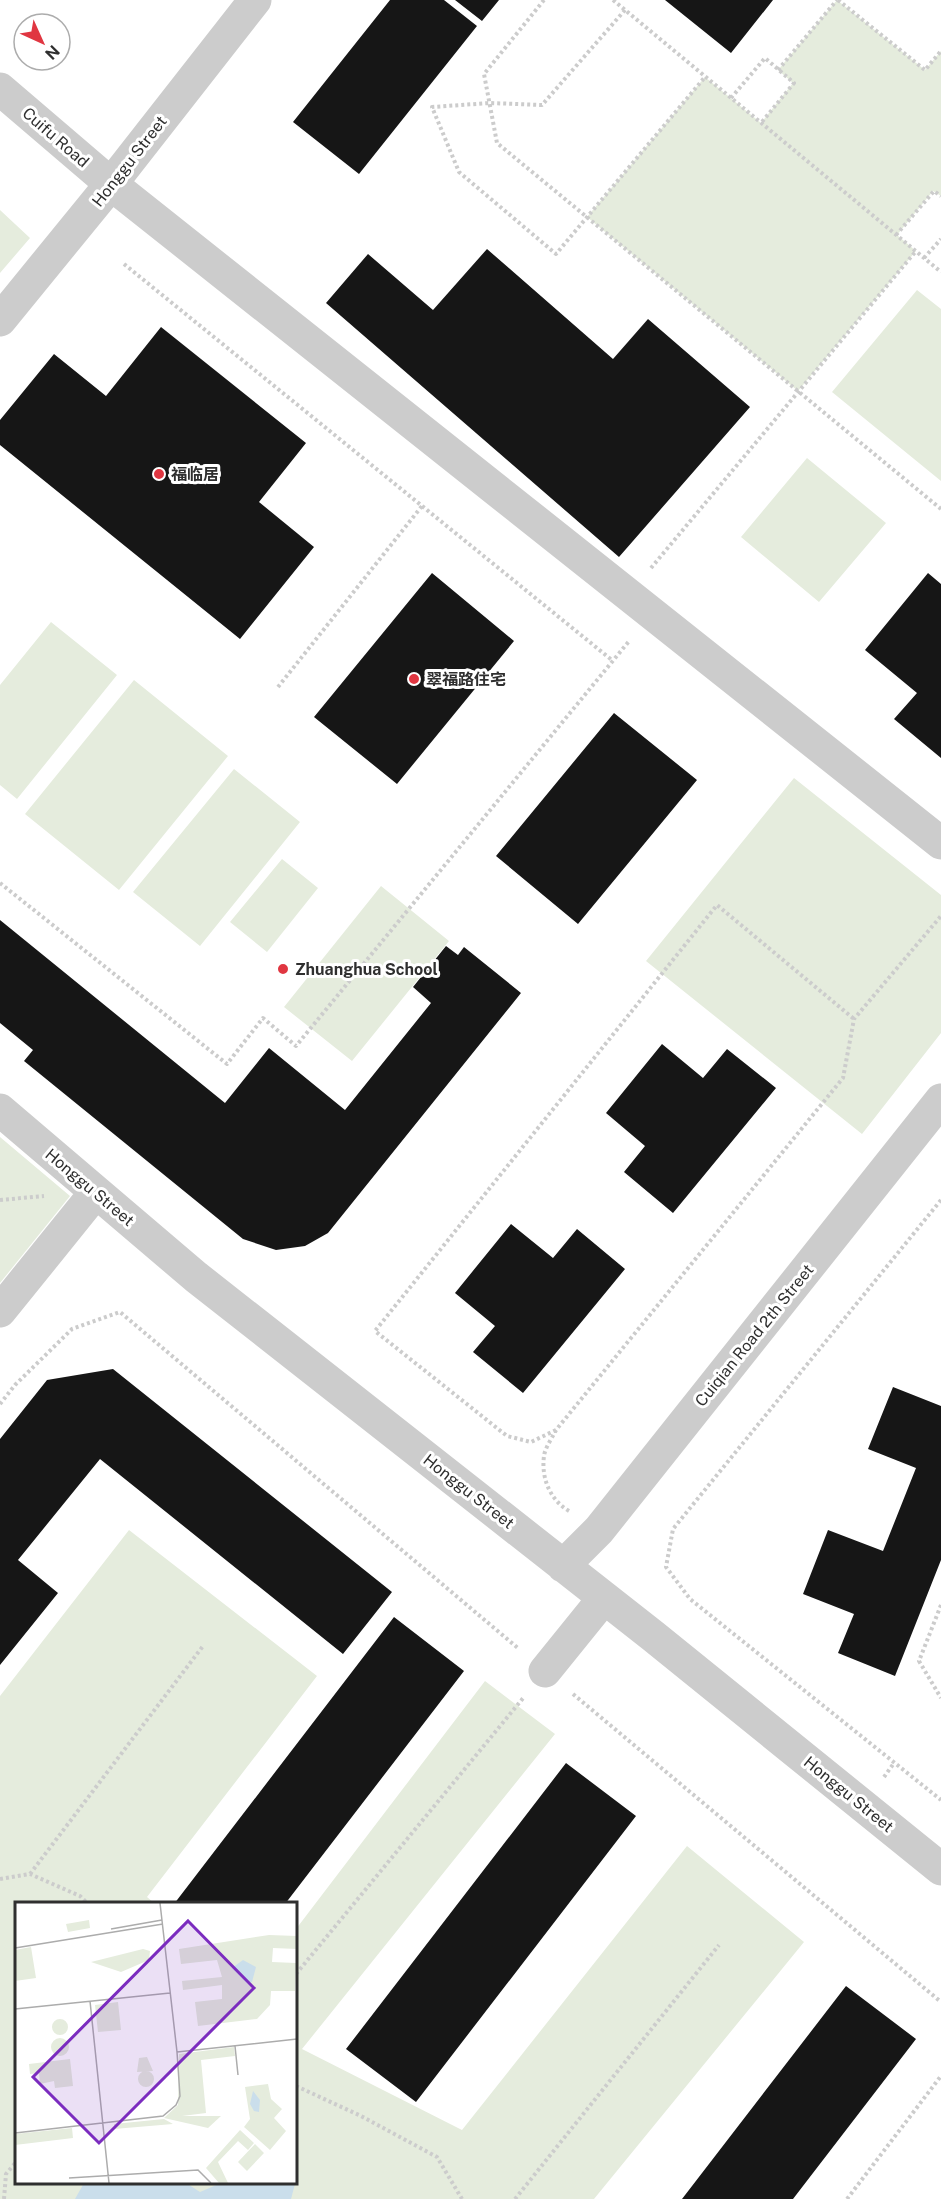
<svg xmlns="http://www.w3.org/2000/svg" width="941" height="2199" viewBox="0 0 941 2199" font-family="'Public Sans','Noto Sans SC',sans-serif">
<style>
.green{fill:#e5ecdd}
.water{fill:#cadeeb}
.building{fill:#161616}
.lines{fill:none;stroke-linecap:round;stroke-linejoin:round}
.path{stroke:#ccc;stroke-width:4;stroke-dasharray:3 3;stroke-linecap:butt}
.minor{stroke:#ccc;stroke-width:33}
.poi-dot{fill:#e03641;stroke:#fff;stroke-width:2}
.labels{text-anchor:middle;stroke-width:6;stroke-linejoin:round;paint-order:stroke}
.street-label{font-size:16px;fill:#2f2f2f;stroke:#fff}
.poi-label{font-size:16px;font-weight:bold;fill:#2f2f2f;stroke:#fff;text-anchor:start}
.inset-road{fill:none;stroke:#acacac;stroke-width:1.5}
.view{fill:#7b2cbf;fill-opacity:0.15;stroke:#7b2cbf;stroke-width:3}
.inset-edge{fill:none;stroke:#2f2f2f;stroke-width:3}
</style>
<rect width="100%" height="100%" fill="#fff"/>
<!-- green -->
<path class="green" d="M837,0L925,70L941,51V196L933,191L897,235L916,251L798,391L587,217L705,77L761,123L793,83L778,70Z
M0,210L30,238L0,273Z
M917,290L941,309V481L832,392Z
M807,458L886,523L819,602L741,537Z
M51,622L117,675L17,799L0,785V685Z
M134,680L228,756L119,890L25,814Z
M234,769L300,822L200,946L133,892Z
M794,778L941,895V1033L862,1134L646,961Z
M282,859L318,888L267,952L230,922Z
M381,886L449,941L352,1061L284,1007Z
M0,1137L70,1196L0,1283Z
M129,1530L317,1676L147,1897L154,1903L16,1904V2182H296V1929L485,1681L555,1734L302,2049L462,2130L687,1846L804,1942L594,2199H0V1696Z"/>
<!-- water -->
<path class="water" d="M291,2183L295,2184L291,2199H75L84,2183H186L200,2192L221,2183Z"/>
<!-- building -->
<path class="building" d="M390,0H444L477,26L359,174L293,122Z
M455,0H499L482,21Z
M665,0H773L731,53Z
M487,249L613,359L648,319L750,407L619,557L326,303L368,254L433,310Z
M161,327L306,443L259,502L314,547L240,639L0,445V420L54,354L106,396Z
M432,573L514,641L397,784L314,717Z
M928,573L941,584V758L894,719L917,693L865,650Z
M614,713L697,780L578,924L496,856Z
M0,920L225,1103L269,1048L345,1110L431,1003L413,987L446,946L458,955L464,947L521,993L328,1233L305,1246L276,1250L243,1239L24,1061L33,1050L0,1023Z
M662,1044L703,1078L727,1049L776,1088L673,1213L624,1172L645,1146L606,1113Z
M511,1224L553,1258L577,1229L625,1269L523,1393L473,1352L495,1326L455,1293Z
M113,1369L392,1592L343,1654L100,1459L18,1560L58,1593L0,1665V1439L47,1380Z
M893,1387L941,1406V1560L895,1676L838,1653L854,1614L803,1594L828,1530L883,1551L916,1468L868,1449Z
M394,1617L464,1671L285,1904H174Z
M566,1763L636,1816L416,2102L346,2049Z
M846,1986L916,2039L793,2199H682Z"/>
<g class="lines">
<!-- path -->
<path class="path" d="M544,0L484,74L497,143L941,509
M613,0L941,272
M838,0L925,70L941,51
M625,10L542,105L490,103L432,107L459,172L556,254L705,77
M778,70L837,0
M731,98L765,58L794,83L761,123
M896,235L934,191L941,196
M924,258L941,239
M124,264L613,661
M651,568L916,251
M278,687L422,506
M0,883L227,1064L263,1018L296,1046L630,640
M0,1200L44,1196
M941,1200L673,1529L666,1567L690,1599L941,1800
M0,1404L15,1385L72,1329L120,1312L519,1649
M556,1430L531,1442L507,1436L375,1331L717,905L854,1019
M569,1511C550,1500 541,1478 544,1456C545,1448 552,1438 556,1430L843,1078L854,1019L941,916
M941,1605L919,1661L941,1698
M573,1694L941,2002
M884,1777L894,1763
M30,1874L203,1646
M0,1879L30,1874L80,1896L88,1904
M296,1974L524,1697
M296,2086L361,2116L437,2157L462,2199
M4,2199L6,2174L16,2162
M515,2199L719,1945
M847,2199L941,2076"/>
<!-- minor -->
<path class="minor" d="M0,89L111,184L941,843
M0,320L111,184L255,0
M0,1110L196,1277L653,1636L941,1869
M0,1311L96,1192
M563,1566L599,1530L941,1100
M545,1671L604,1598"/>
</g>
<!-- markers -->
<g class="poi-dot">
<circle cx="159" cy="474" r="6"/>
<circle cx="414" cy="679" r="6"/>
<circle cx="283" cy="969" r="6"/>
</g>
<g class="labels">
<!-- street labels -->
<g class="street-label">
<text transform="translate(56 137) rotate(41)" y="6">Cuifu Road</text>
<text transform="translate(129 161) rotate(-52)" y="6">Honggu Street</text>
<text transform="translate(90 1187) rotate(40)" y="6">Honggu Street</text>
<text transform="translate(754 1335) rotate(-51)" y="6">Cuiqian Road 2th Street</text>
<text transform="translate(469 1491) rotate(38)" y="6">Honggu Street</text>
<text transform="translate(849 1794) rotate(39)" y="6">Honggu Street</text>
</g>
<!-- poi labels -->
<g class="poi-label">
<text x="171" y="480">福临居</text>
<text x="426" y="685">翠福路住宅</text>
<text x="295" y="975">Zhuanghua School</text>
</g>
</g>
<!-- overview -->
<g transform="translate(15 1902)">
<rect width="282" height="282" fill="#fff"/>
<path d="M74,18L75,26L53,30L51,22ZM254,33L282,34V47L258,46L257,60L281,61L280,89H256L255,103L242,117L183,124L180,100L207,97V83L168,88L167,79L207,75L202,58L166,62L164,47ZM16,45L21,76L0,79V48ZM128,47L135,49L134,58L106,70L76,60ZM103,100L106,128L83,130L80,103ZM37 125a8 8 0 1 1 16 0a8 8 0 1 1-16 0ZM36 145a9 9 0 1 1 18 0a9 9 0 1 1-18 0ZM219,145L220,154L186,158L191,211L167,214H206L193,226L149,216L163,203L164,152ZM132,155L138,169L122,170L124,156ZM55,157L58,184L40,186L39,179L25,182L24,171L15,172L14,162ZM123 177a8 8 0 1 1 16 0a8 8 0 1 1-16 0ZM253,182L256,197L267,207L259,216L271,229L255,248L229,225L235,217L230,185ZM149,217L158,222L99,227V222ZM57,226L58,236L0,243V232ZM225,228L239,241L233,248L223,239L203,260L213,281H204L191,266ZM240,242L249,251L232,269L223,260Z" fill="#e5ecdd"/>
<path d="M228,58L241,65L237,80L232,81L217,66ZM238,189L245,198L244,210L239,209L235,202Z" fill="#cadeeb"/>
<path class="inset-road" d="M96,27L147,18M0,46L148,22M75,99L94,281M0,107L155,91M220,144L223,173M162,150L282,137M0,231L148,214L161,203L165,194L162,150L145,1M54,276L183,268L196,281"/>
<path class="view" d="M173,19L239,86L84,241L18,175Z"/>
<rect width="282" height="282" class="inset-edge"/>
</g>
<!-- north arrow -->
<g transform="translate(42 42) rotate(135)"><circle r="28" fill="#ffffff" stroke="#acacac" stroke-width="1.5"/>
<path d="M0-4.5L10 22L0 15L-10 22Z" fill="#e03641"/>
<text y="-9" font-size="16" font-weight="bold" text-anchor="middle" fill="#2f2f2f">N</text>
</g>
</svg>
